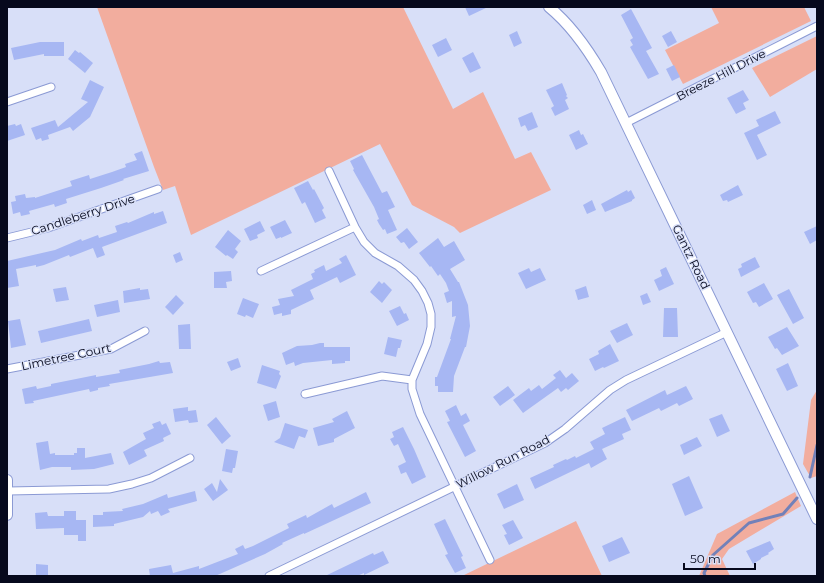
<svg xmlns="http://www.w3.org/2000/svg" width="824" height="583" viewBox="0 0 824 583" font-family="Montserrat,sans-serif">
<style>
.green{fill:#f2ad9e}
.lines{fill:none;stroke-linecap:round;stroke-linejoin:round}
.stream{stroke:#7281b9;stroke-width:3}
.building{fill:#a7b7f3}
.street-casing{stroke:#8b9ad4;stroke-width:9}
.secondary-casing{stroke:#8b9ad4;stroke-width:12}
.street{stroke:#fff;stroke-width:7}
.secondary{stroke:#fff;stroke-width:10}
.labels{text-anchor:middle;stroke-width:3;stroke-linejoin:round;paint-order:stroke}
.street-label{font-size:12px;fill:#06091d;stroke:#d8dff8}
</style>
<rect width="100%" height="100%" fill="#d8dff8"/>
<!-- green -->
<path class="green" d="M97,7H403L453,109L483,92L515,159L531,152L551,190L460,233L454,227L412,205L380,144L191,235L175,186L163,190L154,167Z
M711,7H804L811,21L683,84L665,50L719,23Z
M817,36V69L770,97L752,68Z
M817,390V476L811,478L803,464L811,400Z
M795,492L801,506L729,549L722,559L730,576H699L717,534Z
M576,521L602,576H462Z"/>
<g class="lines">
<!-- stream -->
<path class="stream" d="M810,477L817,445
M705,576L704,573L713,555L749,523L783,514L797,498"/>
</g>
<!-- building -->
<path class="building" d="M465,7H488L469,16Z
M631,9L652,48L646,51L659,74L648,79L630,47L633,45L630,40L633,38L621,15Z
M517,31L522,43L514,47L509,35Z
M671,31L677,42L668,47L662,36Z
M446,38L452,50L438,57L432,45Z
M40,42H64V56H44V54L14,60L11,48Z
M75,50L79,53L80,52L93,63L85,73L68,59Z
M473,52L481,68L470,73L462,58Z
M674,65L680,77L672,81L666,69Z
M90,80L104,87L90,117L73,131L70,127L48,135L49,139L42,141L41,138L36,140L31,128L55,120L58,127L88,102L81,99Z
M562,83L567,95L566,96L568,98L565,100L569,109L555,116L551,108L554,106L546,90Z
M743,90L749,100L743,103L746,109L736,114L727,98Z
M775,111L781,123L757,135L767,155L757,160L744,133L759,126L756,120Z
M532,112L538,127L528,131L525,125L521,127L518,118Z
M15,124L16,126L21,124L25,135L7,141V126Z
M579,130L581,135L583,134L588,144L576,150L569,135Z
M142,151L149,171L123,179L124,180L101,188L66,199L67,203L55,207L54,204L29,211L30,214L21,216L20,212L13,214L11,202L16,201L15,196L25,194L26,198L35,197V198L72,186L70,181L89,175L90,179L112,172L126,167L125,164L137,160L134,154Z
M362,155L382,193L387,191L395,207L388,210L397,230L387,234L385,229L383,230L379,224L377,220L379,219L374,207L353,170L354,169L350,161Z
M308,181L313,190L314,189L324,208L322,210L326,218L315,223L305,202L302,204L294,188Z
M738,185L743,195L728,202L727,200L723,201L720,195Z
M627,190L628,192L631,190L635,198L632,200V201L605,212L601,204Z
M592,200L596,210L587,214L583,205Z
M163,211L167,223L102,247L105,255L97,258L93,248L70,257L69,255L44,265L36,267V265L16,269L19,286L7,288V261L55,250L81,239L82,241L98,235L99,238L117,232L115,226L127,222L128,223L154,212V214Z
M285,220L292,233L281,238V237L276,239L270,227Z
M260,221L265,231L257,235L258,238L250,241L244,229Z
M817,226V240L810,244L804,232Z
M407,228L418,242L409,249L404,242L401,243L396,237Z
M228,230L241,241L235,249L238,252L233,259L227,255L226,256L215,247Z
M438,238L444,247L454,241L465,260L450,269L458,282H459L468,305L470,326L466,347H465L454,376L453,392H438V386H435V377H437L451,339H450L456,316L452,317V301L447,303L444,293L449,291L446,283L440,274L438,276L431,266L430,267L419,253Z
M180,252L183,260L176,263L173,255Z
M346,255L356,275L340,283L337,277L310,290L314,299L291,310V314L282,316V313L274,315L272,307L280,305L278,299L294,296L291,290L313,279L311,274L315,272L314,270L324,265L326,271L342,263L339,259Z
M755,257L760,267L741,277L738,269L742,267L741,264Z
M666,267L674,284L659,291L654,280L662,276L660,270Z
M529,268L531,272L540,268L546,280L526,289L518,273Z
M231,271L232,281L226,282L227,288H214V272Z
M379,281L382,284L384,282L392,290L382,303L370,292Z
M764,283L773,299L759,307L756,302L753,303L747,292Z
M586,286L589,297L578,300L575,290Z
M66,287L69,300L56,302L53,289Z
M140,288V290L148,289L150,299L124,303L123,291Z
M789,289L804,318L793,324L777,295Z
M647,293L651,302L643,305L640,296Z
M176,295L184,303L173,315L165,307Z
M243,298L259,304L253,318L246,315L245,317L237,314Z
M118,300L120,312L97,317L94,305Z
M400,306L404,314L406,313L409,320L397,326L389,311Z
M664,308H677L678,337H663Z
M20,319L26,345L11,348L8,321Z
M89,319L92,331L41,343L38,331Z
M627,323L633,335L617,343L610,331Z
M190,324L191,349H179L178,325Z
M787,327L799,346L782,355L777,348L775,349L768,337Z
M388,337L402,340L400,348H398L396,357L384,354Z
M320,343H324V347H350V361H345V363L332,364V360L303,363L295,366L294,362L286,365L282,353L297,346L312,345Z
M610,344L619,361L604,368L603,367L595,371L589,359L599,354L598,351Z
M238,358L241,367L231,371L227,362Z
M159,361L160,363L170,362L173,373L109,384L110,386L98,388V390L90,392L89,389L33,401L34,403L25,404L22,389L36,386L37,389L51,386V384L96,375V377L120,373L119,370L149,364Z
M788,363L798,386L787,391L776,369Z
M262,365L280,371L279,374L281,376L276,389L257,383Z
M560,370L566,378L572,373L579,381L568,390L566,388L561,392L558,388L523,413L513,400L529,388L531,391L539,385L542,389L556,378L553,375Z
M508,386L515,395L500,406L493,397Z
M686,386L693,399L679,406L677,403L661,411L659,408L632,421L626,410L665,390L667,395Z
M276,401L280,417L268,421L263,405Z
M456,405L461,416L466,413L470,421L463,425L476,451L465,457L447,422L450,421L445,411Z
M188,407V411L196,410L198,422L189,423L188,420L175,422L173,409Z
M347,411L355,428L334,439V442L318,446L313,428L334,422L332,419Z
M722,414L730,431L717,437L709,419Z
M216,417L231,436L222,444L207,425Z
M625,417L631,430L622,434L624,439L602,449L607,459L591,468L589,463L535,489L530,478L554,467L553,465L566,459L567,460L575,456L576,458L594,449L590,442L605,434L602,428Z
M160,421L162,425L166,423L171,434L163,438L164,441L144,450L147,456L129,465L123,452L146,439L143,433L154,428L152,424Z
M285,423L308,430L305,438L299,436L294,449L274,442L280,438Z
M403,427L414,449L426,477L412,484L406,472L401,474L398,466L406,462L398,444L394,446L390,439L394,437L392,432Z
M697,437L702,446L684,455L680,445Z
M48,441L50,454L55,453V455H74V453H77V448H85V458L111,453L114,464L94,469L71,470V467H52L40,470L36,443Z
M226,449L238,451L235,468H233L232,473L222,471Z
M689,476L703,508L685,516L672,484Z
M220,479L228,490L213,501L204,489L212,483L217,492Z
M517,484L524,500L504,509L497,494Z
M195,491L197,501L168,509L170,512L161,516L158,511L151,514L150,511L143,517L114,524V526L93,527V515H103V512L123,511L122,509L143,504L167,494L168,498Z
M366,492L371,503L304,534V533L282,543L283,544L265,554L222,573L215,576H150L149,569L171,565L173,573L199,566V569L238,554L235,549L243,545L245,549L253,546L289,528L287,524L306,515L307,518L332,504L334,508Z
M64,511H76V520H86V541H78V535H64V528L36,529L35,513L47,512L48,516H64Z
M445,519L463,556L461,557L466,568L455,573L445,555L448,554L434,524Z
M513,520L523,538L509,545L504,535L507,534L502,525Z
M622,537L630,553L609,562L602,546Z
M770,541L774,549L768,553L769,554L761,558V559L753,564L746,551Z
M383,551L389,563L364,575V573L357,576H325L373,553L374,555Z
M36,564L48,565V576H36Z"/>
<g class="lines">
<defs>
<path id="street" d="M7,102L51,87
M626,123L817,26
M329,171L355,227L364,242L375,253L398,266L414,280L422,291L428,303L431,314V327L427,344L412,380V389L420,414L490,560
M7,238L48,228L158,189
M261,271L355,227
M7,369L111,349L145,331
M305,394L382,376L412,380
M8,491L109,489L132,484L151,478L190,458
M269,576L545,443L565,429L610,390L626,380L727,332"/>
<path id="secondary" d="M549,7C571,25 587,48 601,72L817,519
M7,480V515"/>
</defs>
<!-- street casing -->
<use href="#street" class="street-casing"/>
<!-- secondary casing -->
<use href="#secondary" class="secondary-casing"/>
<!-- street -->
<use href="#street" class="street"/>
<!-- secondary -->
<use href="#secondary" class="secondary"/>
</g>
<g class="labels">
<!-- street labels -->
<g class="street-label">
<text transform="translate(721 75) rotate(-27)" y="4">Breeze Hill Drive</text>
<text transform="translate(83 215) rotate(-18)" y="4">Candleberry Drive</text>
<text transform="translate(691 257) rotate(64)" y="4">Gantz Road</text>
<text transform="translate(66 357) rotate(-12)" y="4">Limetree Court</text>
<text transform="translate(503 462) rotate(-27)" y="4">Willow Run Road</text>
</g>
</g>
<!-- border -->
<rect width="824" height="583" fill="none" stroke="#06091d" stroke-width="16"/>
<!-- scale -->
<path d="M684 563v6h71v-6" fill="none" stroke="#06091d" stroke-width="2"/>
<text x="690" y="563" font-size="12" fill="#06091d" stroke="#d8dff8" stroke-width="3" paint-order="stroke">50 m</text>
</svg>
